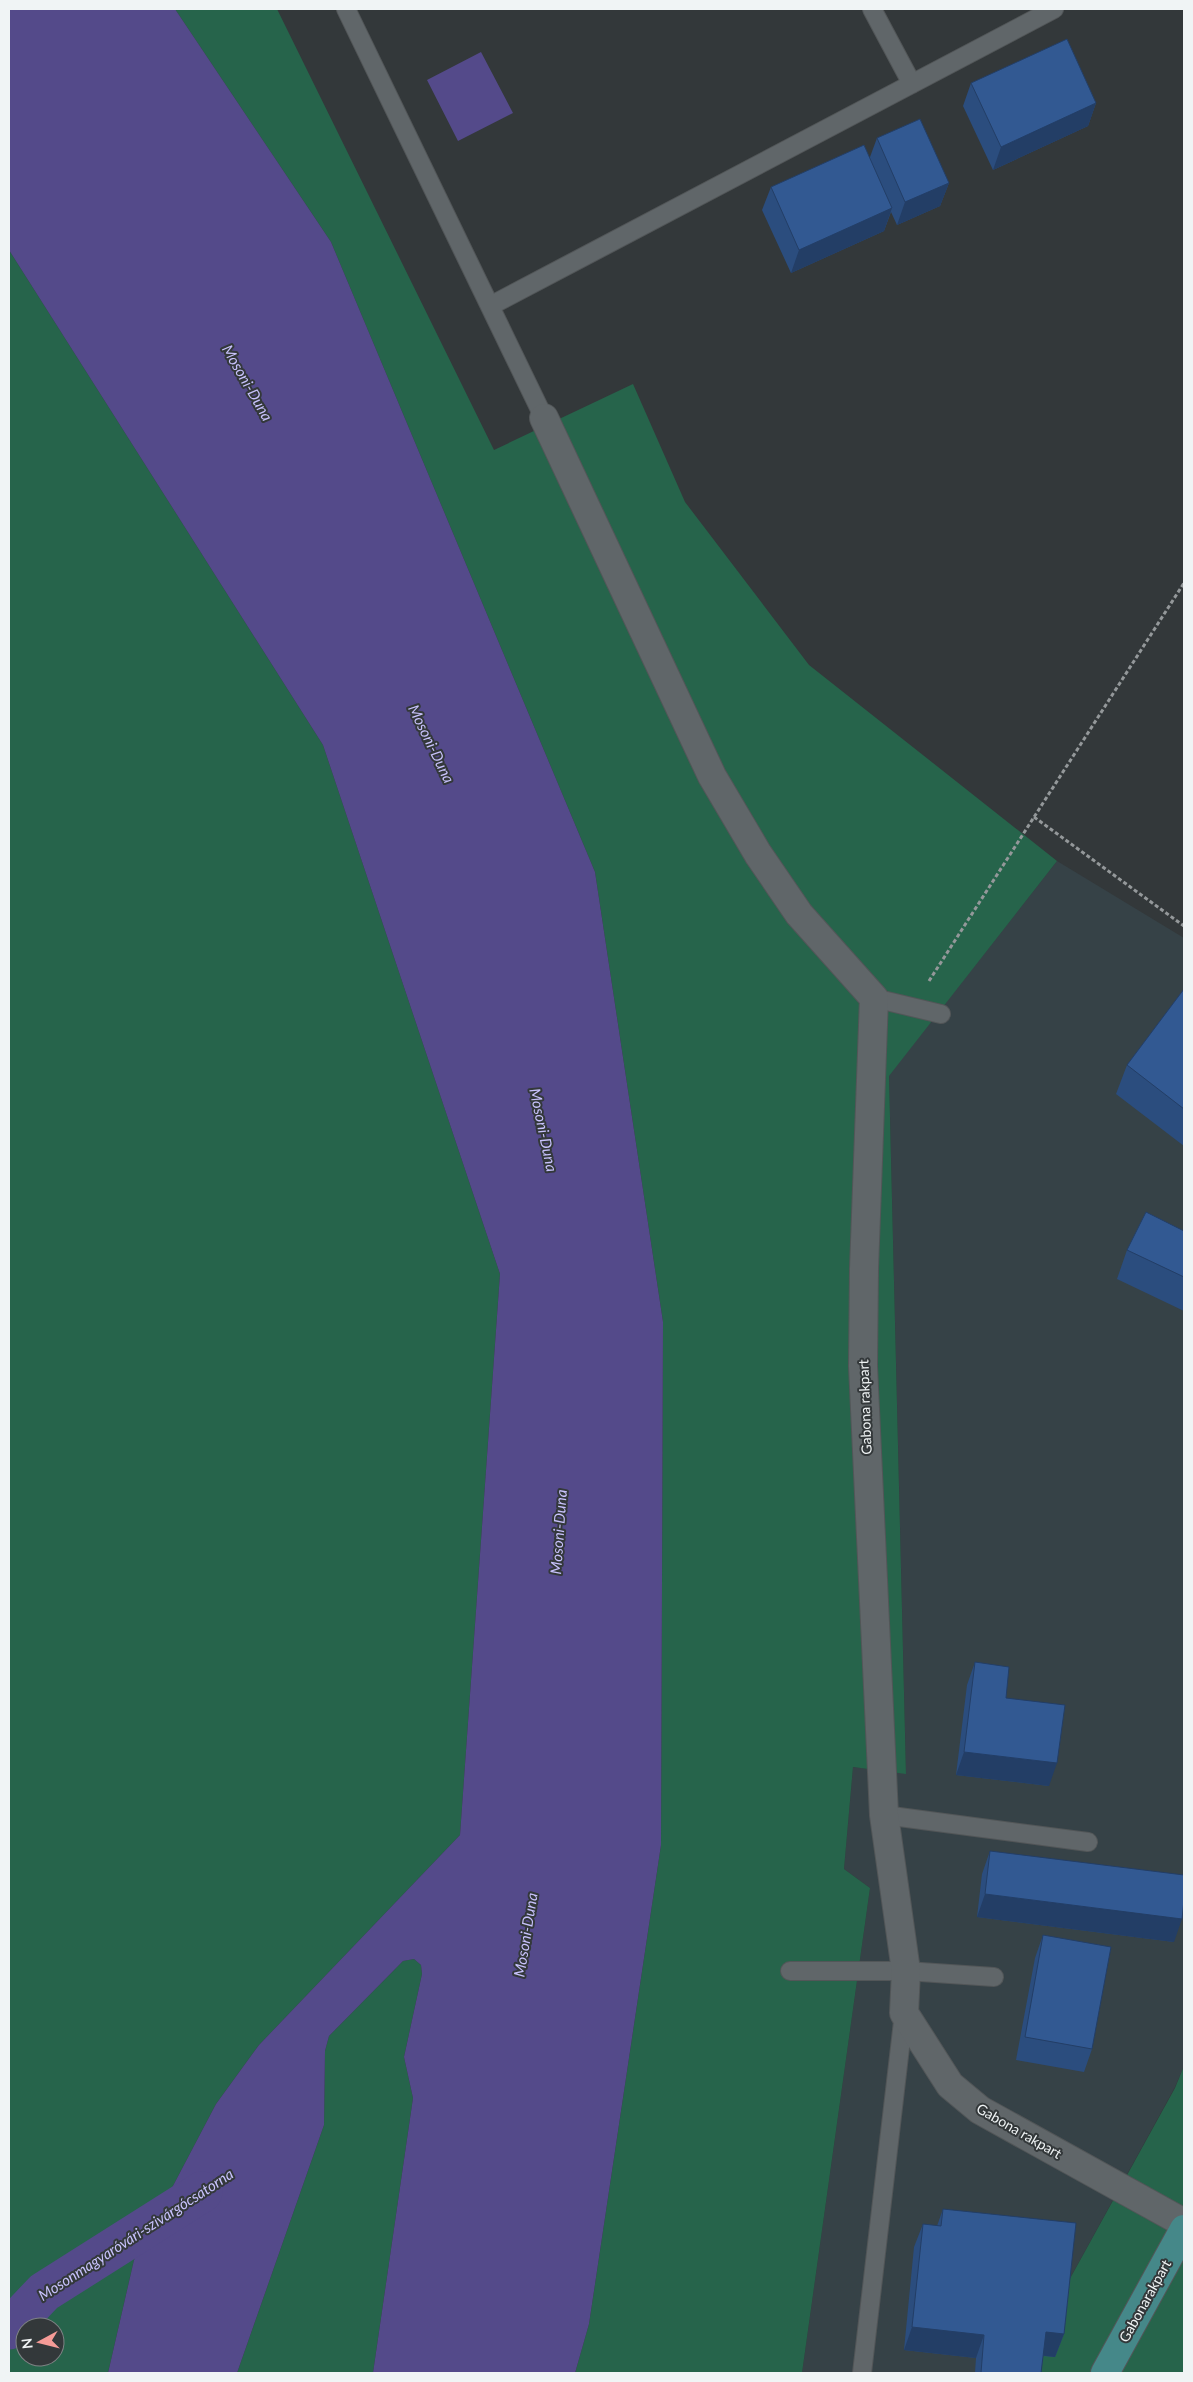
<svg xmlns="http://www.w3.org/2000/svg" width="1193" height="2382" viewBox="0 0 1193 2382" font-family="Lato,sans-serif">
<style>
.built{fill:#364247}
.green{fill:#26644b;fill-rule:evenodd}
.water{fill:#544a8a}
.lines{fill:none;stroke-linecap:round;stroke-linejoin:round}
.canal{stroke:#544a8a;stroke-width:41}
.lane-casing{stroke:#525658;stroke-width:20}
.street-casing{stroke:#525658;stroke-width:30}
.primary-casing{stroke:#525658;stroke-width:30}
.path{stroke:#94989a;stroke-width:3;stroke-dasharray:4 2.5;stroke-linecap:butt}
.lane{stroke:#606669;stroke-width:18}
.street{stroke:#606669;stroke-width:28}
.primary{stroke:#458889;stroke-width:28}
.wall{fill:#2b4d7e}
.shaded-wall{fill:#233e66}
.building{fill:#325992;stroke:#233e66}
.labels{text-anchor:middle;stroke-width:4;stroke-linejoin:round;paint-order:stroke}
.street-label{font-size:14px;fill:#f0f4f5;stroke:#33383a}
.water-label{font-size:15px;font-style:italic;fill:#c8c2fc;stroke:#33383a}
</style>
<rect width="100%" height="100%" fill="#33383a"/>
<!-- built -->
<path class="built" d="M1057,861L1184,938V2066L1175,2087L1018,2373H802L870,1888L844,1869L853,1767L906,1773L889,1075Z"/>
<!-- green -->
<path class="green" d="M175,9H277L494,450L633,384L685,502L809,665L1057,861L889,1076L906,1774L853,1767L844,1869L870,1888L802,2373H575L589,2324L661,1845L663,1322L595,872L331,242Z
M9,250L323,745L500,1274L460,1835L259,2045L216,2104L134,2260L108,2373H9ZM25,2327H55V2357H25Z
M414,1959L421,1965L422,1974L404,2057L413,2098L373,2373H237L324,2125L325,2051L329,2036L403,1961Z
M1184,2066V2373H1018L1175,2088Z"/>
<!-- water -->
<path class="water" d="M9,9H175L331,242L595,872L663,1322L661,1845L589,2324L575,2373H373L413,2098L404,2057L422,1974L421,1965L414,1959L403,1961L329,2036L325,2051L324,2125L237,2373H108L134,2260L216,2104L259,2045L460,1835L500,1274L323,745L9,250Z
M481,52L513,113L458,141L427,80Z"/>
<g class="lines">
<!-- canal -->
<path class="canal" d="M9,2329L44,2292L202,2192"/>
<defs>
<path id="lane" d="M346,9L544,418
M872,9L912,84
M490,306L1054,9
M874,998L941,1014
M884,1815L1088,1842
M790,1971H906L994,1977
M862,2373L904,2013"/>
<path id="street" d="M544,418L712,776L758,854L799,914L874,998L864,1269L863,1366L884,1815L906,1971L904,2013L950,2085L980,2110L1184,2223"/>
<path id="primary" d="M1105,2373L1184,2229"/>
</defs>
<!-- lane casing -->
<use href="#lane" class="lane-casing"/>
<!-- street casing -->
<use href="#street" class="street-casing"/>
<!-- primary casing -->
<use href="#primary" class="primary-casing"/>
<!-- path -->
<path class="path" d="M1034,817L1184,926
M929,981L1184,583"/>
<!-- lane -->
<use href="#lane" class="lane"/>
<!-- street -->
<use href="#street" class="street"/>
<!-- primary -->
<use href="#primary" class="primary"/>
</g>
<!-- wall -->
<path class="wall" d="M971,83L1096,103L1088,126L993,170L963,106Z
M877,138L949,183L940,206L897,225L891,212L884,231L791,273L762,210L771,187L870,157Z
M1184,989V1146L1116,1094L1127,1065Z
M1184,1231V1311L1117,1279L1127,1250Z
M975,1662L1006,1698L1049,1786L956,1775L967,1685Z
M990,1851L1174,1942L977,1917L982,1874Z
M1043,1935L1092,2049L1084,2072L1016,2060L1035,1958Z
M943,2209L1064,2334L1055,2357L1043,2356L1041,2373H975L976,2358L904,2350L914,2247L923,2224L937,2226Z"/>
<!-- shaded-wall -->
<path class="shaded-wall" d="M1096,103L1088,126L993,170L1001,147Z
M949,183L940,206L897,225L905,202Z
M892,208L884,231L791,273L799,250Z
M964,1752L1057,1763L1049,1786L956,1775Z
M985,1894L1182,1919L1174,1942L977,1917Z
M912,2327L984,2335L976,2358L904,2350Z
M1046,2332L1064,2334L1055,2357L1037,2355Z"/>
<!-- building -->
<path class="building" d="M1067,39L1096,103L1001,147L971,83Z
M920,119L949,183L905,202L877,138Z
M864,145L892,208L799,250L771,187Z
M1184,989V1109L1127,1065Z
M1146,1212L1184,1231V1277L1127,1250Z
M975,1662L1009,1667L1006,1698L1065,1705L1057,1763L964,1752Z
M990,1851L1184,1875V1900L1182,1919L985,1894Z
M1043,1935L1111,1947L1092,2049L1025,2037Z
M943,2209L1076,2223L1064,2334L1046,2332L1041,2373H981L984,2335L912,2327L923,2224L941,2226Z"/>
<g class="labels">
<!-- street labels -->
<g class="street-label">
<text transform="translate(865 1407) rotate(-92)" y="5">Gabona rakpart</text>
<text transform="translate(1019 2131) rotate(30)" y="5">Gabona rakpart</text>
<text transform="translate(1145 2301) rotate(-61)" y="5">Gabonarakpart</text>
</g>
<!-- water labels -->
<g class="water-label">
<text transform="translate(247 383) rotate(60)" y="5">Mosoni-Duna</text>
<text transform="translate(431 744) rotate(64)" y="5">Mosoni-Duna</text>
<text transform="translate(543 1130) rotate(78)" y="5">Mosoni-Duna</text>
<text transform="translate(559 1532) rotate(-86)" y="5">Mosoni-Duna</text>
<text transform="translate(526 1935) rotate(-81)" y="5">Mosoni-Duna</text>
<text transform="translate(136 2235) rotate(-33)" y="5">Mosonmagyaróvári-szivárgócsatorna</text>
</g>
</g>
<!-- border -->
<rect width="1193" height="2382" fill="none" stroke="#f0f4f5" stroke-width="20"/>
<!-- north arrow -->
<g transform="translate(40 2342) rotate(263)"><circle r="24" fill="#33383a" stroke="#7f8385"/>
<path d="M0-4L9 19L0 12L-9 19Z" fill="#f59b97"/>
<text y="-8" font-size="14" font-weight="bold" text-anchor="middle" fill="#f0f4f5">N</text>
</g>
</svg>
